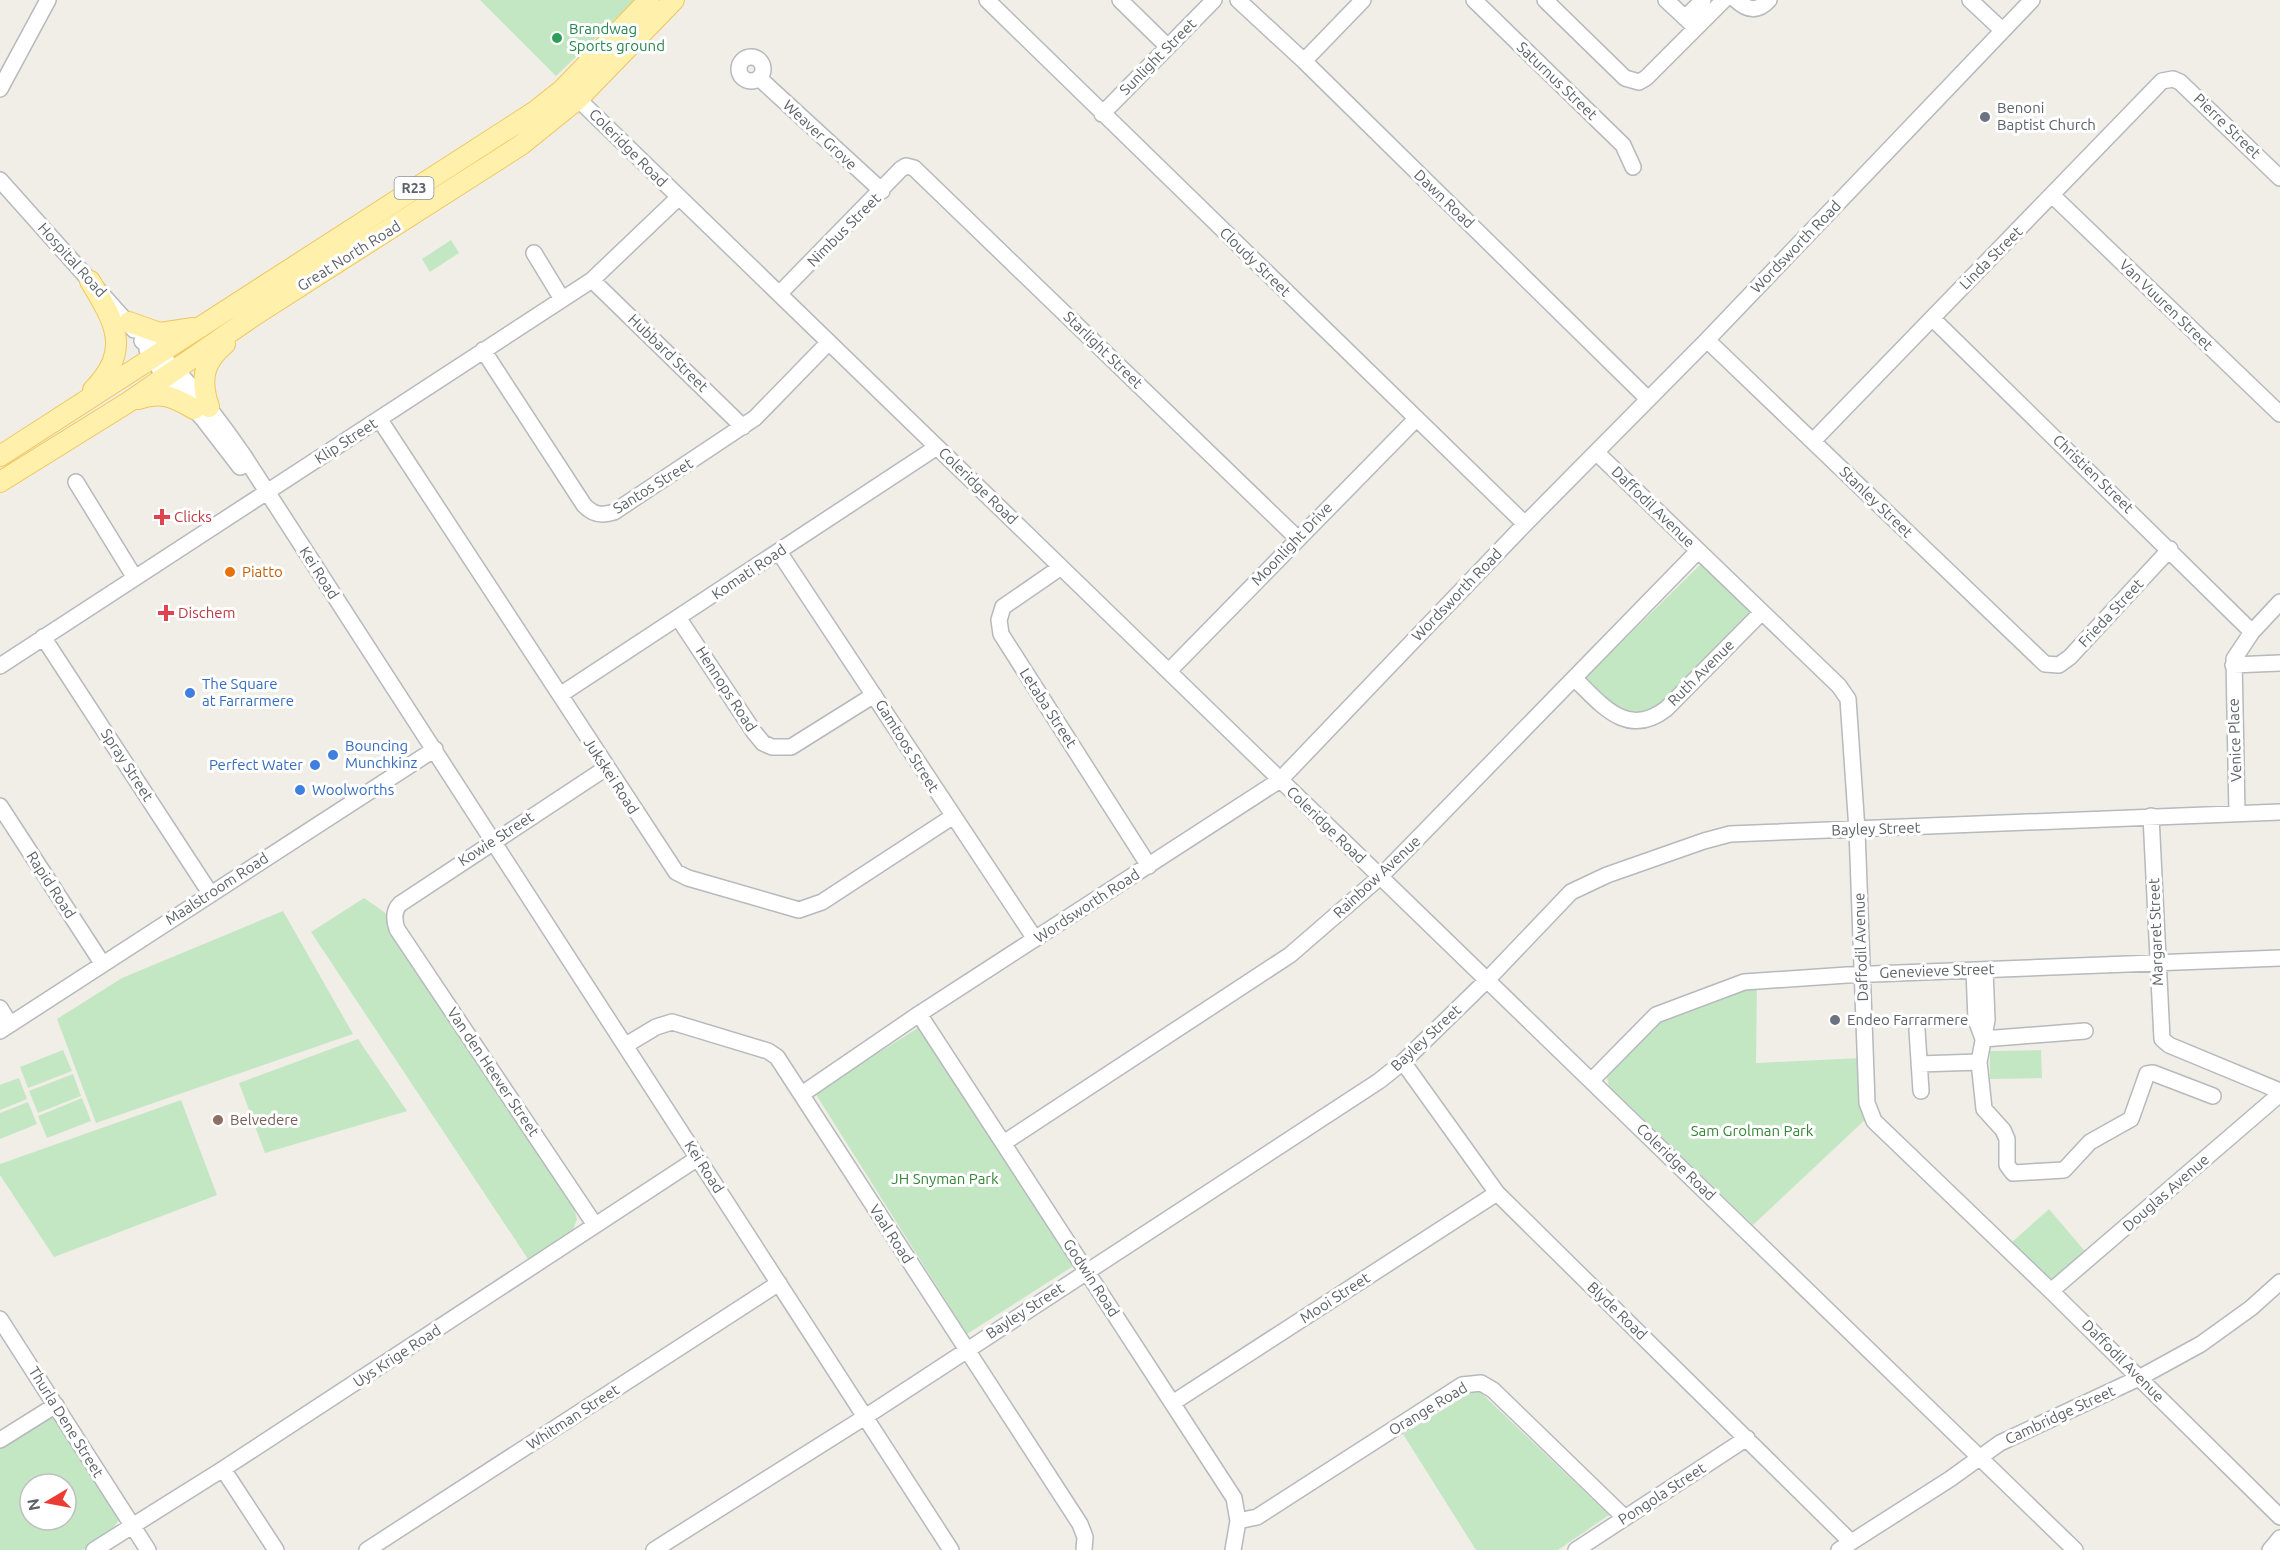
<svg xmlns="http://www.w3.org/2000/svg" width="2280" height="1550" viewBox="0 0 2280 1550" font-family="Ubuntu,sans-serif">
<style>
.green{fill:#c4e7c3;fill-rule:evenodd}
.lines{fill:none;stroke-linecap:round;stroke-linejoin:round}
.minor-casing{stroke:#b6b9bd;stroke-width:18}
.major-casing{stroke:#f2c55d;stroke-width:22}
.minor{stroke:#fff;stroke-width:15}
.major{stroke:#fff0ac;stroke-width:20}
.leisure-dot{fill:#2e9e5b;stroke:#fff;stroke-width:2}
.worship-dot{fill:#6b7280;stroke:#fff;stroke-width:2}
.health-dot{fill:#e0444e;stroke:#fff;stroke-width:2}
.food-dot{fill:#e8710a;stroke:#fff;stroke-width:2}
.shop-dot{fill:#3f7fe0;stroke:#fff;stroke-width:2}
.education-dot{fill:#8d6e63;stroke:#fff;stroke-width:2}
.labels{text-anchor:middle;stroke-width:6;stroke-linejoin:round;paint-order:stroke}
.shield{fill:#fff;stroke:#8e9195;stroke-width:1.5}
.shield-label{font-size:14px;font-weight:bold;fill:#5e6267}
.leisure-label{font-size:15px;fill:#27864d;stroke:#fff;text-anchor:start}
.street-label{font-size:15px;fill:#5e6267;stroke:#fff}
.worship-label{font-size:15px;fill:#5b616d;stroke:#fff;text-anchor:start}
.health-label{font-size:15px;fill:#be3a42;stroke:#fff;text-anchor:start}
.food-label{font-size:15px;fill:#c56008;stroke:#fff;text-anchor:start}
.shop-label{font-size:15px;fill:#366cbe;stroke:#fff;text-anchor:start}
.education-label{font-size:15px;fill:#785e54;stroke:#fff;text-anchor:start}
.park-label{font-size:15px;fill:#358637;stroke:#fff}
</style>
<rect width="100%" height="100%" fill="#f0eee6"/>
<!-- green -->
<path class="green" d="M480,0H635L556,76Z
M451,240L459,253L430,272L422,259Z
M1702,563L1757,613L1666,706L1639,716L1606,701L1583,680Z
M364,898L387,914L573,1205L577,1219L573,1230L528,1259L311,932Z
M283,911L353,1034L96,1123L57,1019L122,978Z
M1757,985L1756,1063L1861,1058L1868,1117L1753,1225L1609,1086L1606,1074L1657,1022Z
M924,1024L1075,1265L967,1334L815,1093Z
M358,1039L407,1111L265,1153L239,1083Z
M63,1050L72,1071L28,1088L20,1067Z
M2041,1050L2042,1078L1990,1079V1051Z
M73,1074L81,1096L38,1113L29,1091Z
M19,1078L27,1099L0,1110V1085Z
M82,1098L91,1121L47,1138L38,1116Z
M181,1100L217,1195L54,1257L0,1175V1164Z
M28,1102L37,1124L0,1139V1113Z
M2049,1209L2089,1256L2053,1280L2041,1276L2012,1242Z
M1477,1389L1609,1515L1558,1550H1476L1403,1434Z
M52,1414L117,1511L119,1520L110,1532L83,1550H0V1442ZM30,1484H66V1520H30Z"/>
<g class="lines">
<defs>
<path id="minor" d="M987,0L1525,524
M1120,0L1168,47
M1238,0L1304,61L1648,399
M1474,0L1623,145L1633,167
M1545,0L1625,78L1639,82L1646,78L1724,0
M1666,0L1695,27
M1736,0C1748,11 1758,12 1769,0
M1970,0L2002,30
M1685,18L1703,0
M739 69a12 12 0 1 1 24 0a12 12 0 1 1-24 0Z
M1304,61L1363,0
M759,78L882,191
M0,89L48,0
M578,99L2075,1550
M1102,114L1214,0
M0,180L134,330
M2053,196L2280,414
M534,253L562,299
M592,280L743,427
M780,293L901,169L906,166L914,168L1297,538
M1932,318L2252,632
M1707,340L2045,664L2059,665L2070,657L2170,549
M142,341C181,368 217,417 244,456L951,1550
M147,350L164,376L203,419L240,467
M483,350L584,505C593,515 602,516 614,512L755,418L829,342
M380,420L676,872L688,878L799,910L822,902L952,817
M1813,441L2162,81L2173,79L2180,82L2280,178
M1597,453L1839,686L1848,699L1857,830L1867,1103L1874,1121L2051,1291L2280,1517
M76,482L135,578
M779,552L1035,939
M1061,567L1003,607L999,620L1001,634L1149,866
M679,619L754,732L763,743L772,747H791L874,695
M43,637L210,893
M2233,665L2280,663
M0,666L592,280L678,198
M1169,671L1416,419
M1575,679C1601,704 1627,739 1666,709L1762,612
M560,695L937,447
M0,806L102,963
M2237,814L2234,659L2252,632L2280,602
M2151,816L2162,1039L2169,1045L2280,1091
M1974,970L1976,1020L1983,1039
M1985,970L1987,1020L1979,1062L1984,1109L2003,1130L2007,1139V1165L2013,1173L2064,1170L2090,1142L2131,1119L2147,1074L2153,1073L2213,1096
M0,1008L10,1024
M919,1014L1234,1498L1238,1521L1233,1550
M1917,1030L1921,1091
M0,1031L435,749
M1983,1039L2085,1031
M626,1045L656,1027L672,1022L768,1051L777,1057L1080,1524L1085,1537L1084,1550
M1403,1062L1497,1193L1851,1542
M1919,1064L1979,1062
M1592,1080L1656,1015L1744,982L1847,975L2280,958
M802,1094L919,1014L1280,780L1525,524L1707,340L2032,0
M1005,1142L1290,955L1380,877L1698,551
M595,1225L397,929C394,920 393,911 400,904L606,768
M2051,1291L2280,1094
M0,1319L148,1550
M1174,1402L1497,1193
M0,1440L56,1405
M223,1469L276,1550
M1238,1521L1257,1517L1462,1385L1481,1383L1493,1390L1625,1518
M94,1550L223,1469L698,1158
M367,1550L779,1283
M654,1550L865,1417L1379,1081L1403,1062L1488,979L1571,892L1607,875L1704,841L1730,834L2280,812
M1576,1550L1747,1438
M1839,1550L1950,1479L2000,1443L2139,1378L2201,1344L2251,1308L2280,1282
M2270,1550L2280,1538"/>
<path id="major" d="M90,281C115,322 132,350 93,390
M129,322L160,333L193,328
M138,399C161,391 174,397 194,409
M209,407C200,380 203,362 225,344
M0,456L534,112L563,89L649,0
M0,482L127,403L255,315L521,145L578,99L674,0"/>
</defs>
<!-- minor casing -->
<use href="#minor" class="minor-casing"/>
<!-- major casing -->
<use href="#major" class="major-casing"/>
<!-- minor -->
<use href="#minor" class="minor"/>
<!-- major -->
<use href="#major" class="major"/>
</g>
<!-- markers -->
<circle class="leisure-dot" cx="557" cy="38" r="6"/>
<g class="worship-dot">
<circle cx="1985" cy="117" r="6"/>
<circle cx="1835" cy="1020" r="6"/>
</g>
<g class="health-dot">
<path d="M159 508h6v6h6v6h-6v6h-6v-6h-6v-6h6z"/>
<path d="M163 604h6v6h6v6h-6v6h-6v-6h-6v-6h6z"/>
</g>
<circle class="food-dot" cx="230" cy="572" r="6"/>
<g class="shop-dot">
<circle cx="190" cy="693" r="6"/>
<circle cx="333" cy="755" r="6"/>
<circle cx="315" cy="765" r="6"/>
<circle cx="300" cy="790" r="6"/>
</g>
<circle class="education-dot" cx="218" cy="1120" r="6"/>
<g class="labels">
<!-- shield labels -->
<rect class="shield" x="394.5" y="177" width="39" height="22" rx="4.5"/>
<g class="shield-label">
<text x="414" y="193">R23</text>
</g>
<!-- leisure labels -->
<g class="leisure-label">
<text x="569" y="34">Brandwag<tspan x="569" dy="17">Sports ground</tspan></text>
</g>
<!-- street labels -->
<g class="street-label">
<text transform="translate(1158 57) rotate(-45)" y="5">Sunlight Street</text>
<text transform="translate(1557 81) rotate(44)" y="5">Saturnus Street</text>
<text transform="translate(2227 126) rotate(44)" y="5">Pierre Street</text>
<text transform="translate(820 135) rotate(43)" y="5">Weaver Grove</text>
<text transform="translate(628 148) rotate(45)" y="5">Coleridge Road</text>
<text transform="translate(1444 199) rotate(44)" y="5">Dawn Road</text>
<text transform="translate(844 230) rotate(-45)" y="5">Nimbus Street</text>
<text transform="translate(1796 247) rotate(-46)" y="5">Wordsworth Road</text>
<text transform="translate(349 256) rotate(-32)" y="5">Great North Road</text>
<text transform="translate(1991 258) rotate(-45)" y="5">Linda Street</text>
<text transform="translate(72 260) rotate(48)" y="5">Hospital Road</text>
<text transform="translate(1255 262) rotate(44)" y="5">Cloudy Street</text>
<text transform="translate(2166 305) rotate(44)" y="5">Van Vuuren Street</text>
<text transform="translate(1103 350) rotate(44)" y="5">Starlight Street</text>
<text transform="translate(668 353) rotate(44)" y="5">Hubbard Street</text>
<text transform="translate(346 441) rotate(-33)" y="5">Klip Street</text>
<text transform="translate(2093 474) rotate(44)" y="5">Christien Street</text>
<text transform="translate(653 486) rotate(-32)" y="5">Santos Street</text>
<text transform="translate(978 486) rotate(44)" y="5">Coleridge Road</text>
<text transform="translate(1876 502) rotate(44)" y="5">Stanley Street</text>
<text transform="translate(1653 507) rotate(44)" y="5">Daffodil Avenue</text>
<text transform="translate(1292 544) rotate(-46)" y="5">Moonlight Drive</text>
<text transform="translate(749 572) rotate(-34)" y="5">Komati Road</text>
<text transform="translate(319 573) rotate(57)" y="5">Kei Road</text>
<text transform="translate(1457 595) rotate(-46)" y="5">Wordsworth Road</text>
<text transform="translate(2111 613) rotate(-47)" y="5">Frieda Street</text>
<text transform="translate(1701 673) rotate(-45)" y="5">Ruth Avenue</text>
<text transform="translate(726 689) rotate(57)" y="5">Hennops Road</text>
<text transform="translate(1048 708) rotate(57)" y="5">Letaba Street</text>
<text transform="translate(2235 740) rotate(-92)" y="5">Venice Place</text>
<text transform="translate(907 746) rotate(58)" y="5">Gamtoos Street</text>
<text transform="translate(127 765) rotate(57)" y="5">Spray Street</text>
<text transform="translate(611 776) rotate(57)" y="5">Jukskei Road</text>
<text transform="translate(1326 825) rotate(44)" y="5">Coleridge Road</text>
<text transform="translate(1876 829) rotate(-2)" y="5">Bayley Street</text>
<text transform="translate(496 839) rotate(-33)" y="5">Kowie Street</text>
<text transform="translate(1377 877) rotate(-43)" y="5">Rainbow Avenue</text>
<text transform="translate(51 885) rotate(57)" y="5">Rapid Road</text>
<text transform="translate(217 889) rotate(-33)" y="5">Maalstroom Road</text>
<text transform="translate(1087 906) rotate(-33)" y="5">Wordsworth Road</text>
<text transform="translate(2156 932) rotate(-92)" y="5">Margaret Street</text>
<text transform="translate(1861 947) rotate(-92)" y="5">Daffodil Avenue</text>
<text transform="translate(1937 971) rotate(-2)" y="5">Genevieve Street</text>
<text transform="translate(1426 1038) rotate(-43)" y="5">Bayley Street</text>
<text transform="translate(493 1072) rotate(56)" y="5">Van den Heever Street</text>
<text transform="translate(1676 1162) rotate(44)" y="5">Coleridge Road</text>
<text transform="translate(704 1167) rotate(57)" y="5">Kei Road</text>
<text transform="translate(2166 1193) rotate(-41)" y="5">Douglas Avenue</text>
<text transform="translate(891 1234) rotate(57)" y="5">Vaal Road</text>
<text transform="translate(1091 1278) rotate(57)" y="5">Godwin Road</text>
<text transform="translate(1335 1298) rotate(-33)" y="5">Mooi Street</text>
<text transform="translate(1025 1311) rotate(-33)" y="5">Bayley Street</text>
<text transform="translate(1617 1311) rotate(44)" y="5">Blyde Road</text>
<text transform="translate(397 1356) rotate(-33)" y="5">Uys Krige Road</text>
<text transform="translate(2123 1361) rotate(45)" y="5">Daffodil Avenue</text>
<text transform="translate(1428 1409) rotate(-31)" y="5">Orange Road</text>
<text transform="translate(2060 1415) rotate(-25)" y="5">Cambridge Street</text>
<text transform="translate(573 1417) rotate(-33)" y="5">Whitman Street</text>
<text transform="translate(66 1422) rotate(58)" y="5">Thurla Dene Street</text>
<text transform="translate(1662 1494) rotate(-33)" y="5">Pongola Street</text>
</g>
<!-- worship labels -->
<g class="worship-label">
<text x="1997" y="113">Benoni<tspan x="1997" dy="17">Baptist Church</tspan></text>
<text x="1847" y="1025">Endeo Farrarmere</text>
</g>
<!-- health labels -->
<g class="health-label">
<text x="174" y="522">Clicks</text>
<text x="178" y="618">Dischem</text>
</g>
<!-- food labels -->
<g class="food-label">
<text x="242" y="577">Piatto</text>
</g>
<!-- shop labels -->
<g class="shop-label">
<text x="202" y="689">The Square<tspan x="202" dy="17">at Farrarmere</tspan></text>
<text x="345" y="751">Bouncing<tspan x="345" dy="17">Munchkinz</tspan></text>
<text x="303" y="770" text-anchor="end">Perfect Water</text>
<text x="312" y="795">Woolworths</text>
</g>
<!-- education labels -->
<g class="education-label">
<text x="230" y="1125">Belvedere</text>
</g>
<!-- park labels -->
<g class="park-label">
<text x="1752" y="1136">Sam Grolman Park</text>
<text x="945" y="1184">JH Snyman Park</text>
</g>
</g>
<!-- north arrow -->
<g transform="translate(48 1502) rotate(260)"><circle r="28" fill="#ffffff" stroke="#bfc0c2" stroke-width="1.5"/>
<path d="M0-4.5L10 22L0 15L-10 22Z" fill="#ea3c32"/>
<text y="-9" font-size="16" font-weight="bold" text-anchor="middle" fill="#5e6267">N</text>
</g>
</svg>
